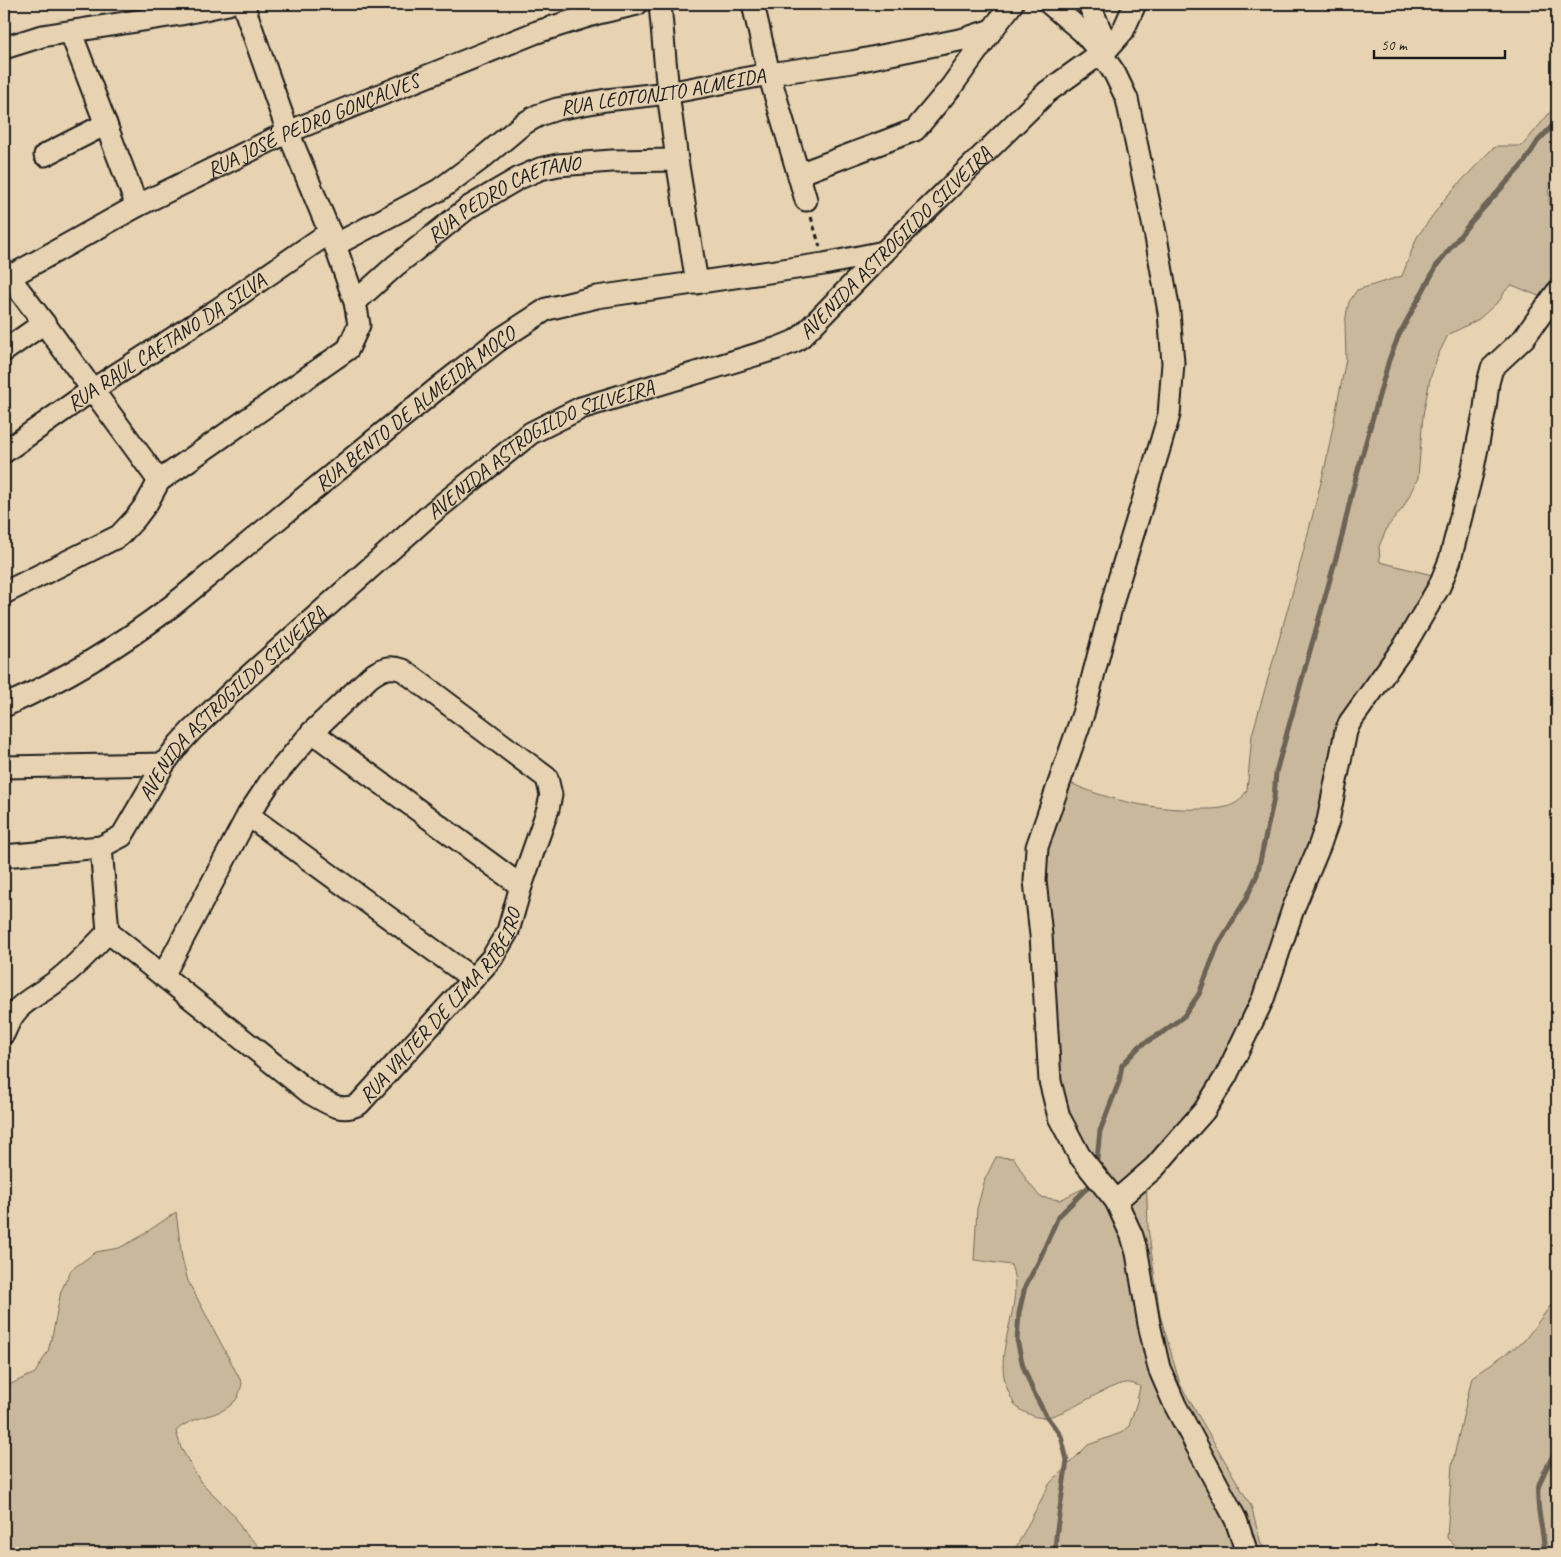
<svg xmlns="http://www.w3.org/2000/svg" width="1561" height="1557" viewBox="0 0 1561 1557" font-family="Caveat,sans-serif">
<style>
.green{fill:#cab89c;stroke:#736a5c}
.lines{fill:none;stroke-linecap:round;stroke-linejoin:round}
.stream{stroke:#6b6356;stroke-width:5}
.minor-casing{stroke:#1c1c1c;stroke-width:25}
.path{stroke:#1c1c1c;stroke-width:3;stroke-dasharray:5 4;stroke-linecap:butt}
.minor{stroke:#e7d3b1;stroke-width:21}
.labels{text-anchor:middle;stroke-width:4.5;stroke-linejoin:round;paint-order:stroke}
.street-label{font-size:21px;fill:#1c1c1c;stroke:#e7d3b1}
</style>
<rect width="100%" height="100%" fill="#e7d3b1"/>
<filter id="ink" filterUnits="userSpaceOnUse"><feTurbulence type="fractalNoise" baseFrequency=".02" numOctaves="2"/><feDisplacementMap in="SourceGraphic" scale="10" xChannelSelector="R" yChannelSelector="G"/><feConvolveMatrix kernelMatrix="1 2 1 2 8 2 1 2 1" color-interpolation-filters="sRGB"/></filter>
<g filter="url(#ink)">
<!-- green -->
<path class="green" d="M1557,104V170L1548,186L1550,210L1557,215V269L1541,297L1512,285L1505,291L1501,299L1479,319L1448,335L1438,355L1430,379L1423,415L1418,478L1403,508L1388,526L1379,546L1380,562L1452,580L1346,733L1257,1006L1197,1116L1146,1174L1148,1228L1160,1315L1180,1384L1251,1506L1261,1544L1264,1547L1256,1553H1013L1050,1483L1088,1445L1121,1433L1129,1426L1137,1402L1140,1386C1136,1385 1130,1382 1126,1383C1100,1386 1053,1428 1031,1415C1027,1413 1021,1411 1018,1408C1014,1405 1012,1399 1010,1395C988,1353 1027,1306 1011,1265L974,1260L977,1209L985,1179L996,1157L1014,1158L1026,1179L1040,1197L1060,1200L1098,1181L1064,1129L1038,877L1066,781C1108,801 1157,811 1204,809C1214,809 1224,809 1234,804C1240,801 1243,796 1247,790L1252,735L1297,576L1325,467L1346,359L1345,323L1347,311L1349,302L1357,290L1402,276L1417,237L1447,196L1492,149L1498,146H1522Z
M176,1212L182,1258L188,1281L242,1383C241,1388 239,1397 235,1401C221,1418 191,1415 176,1431L181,1448L200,1481L234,1515L243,1531L266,1553H4V1387L35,1373L48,1351L53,1332L61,1291L71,1270L96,1252L119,1248L138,1238Z
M1557,1297V1553H1458L1456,1547L1447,1538L1452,1465L1472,1377L1524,1341Z"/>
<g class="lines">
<!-- stream -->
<path class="stream" d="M1097,1158L1100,1131L1119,1082L1122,1065L1140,1046L1163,1032L1184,1016L1199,994L1218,945L1246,899L1257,875L1274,798L1276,772L1341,540L1353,488L1389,360L1399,335L1437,265L1470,223L1524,163L1538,141L1557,121
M1055,1553L1056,1536L1067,1460L1061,1436L1045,1414L1033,1391L1023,1366L1017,1340L1019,1313L1025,1287L1038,1263L1058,1217L1091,1184V1181
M1545,1553C1544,1533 1536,1509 1538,1490C1539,1480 1552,1458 1557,1447"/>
<defs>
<g id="minor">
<path d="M660,4L668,93L677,160L697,283"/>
<path d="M753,4L769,74L806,200"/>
<path d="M1050,4L1083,32L1101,53L1115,74L1127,99L1156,237L1169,312L1173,363L1169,415L1159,449L1116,589L1083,714L1037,847L1035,881L1041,935L1050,1081L1059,1117L1079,1155L1116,1201L1132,1236L1137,1253L1149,1324L1159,1368L1175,1405L1225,1499L1236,1520L1247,1553"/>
<path d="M1089,4L1108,48"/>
<path d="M71,33L137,206"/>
<path d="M4,48L42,36L181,14L228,4"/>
<path d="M45,155L106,124"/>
<path d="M799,174L915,130L951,87L992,30"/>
<path id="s1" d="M335,245L439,190L481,159L523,124L539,115L557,109L606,100L668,93L769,74L852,62L964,39L992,30L1012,4"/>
<path d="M4,270L44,323L159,481"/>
<path id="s2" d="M4,280L137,206L288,132L537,32L598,13L637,4"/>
<path id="s3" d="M355,302L395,266L469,207L519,178L540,169L558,165L612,161L677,160"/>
<path d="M4,351L44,323"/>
<path id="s4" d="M4,452L92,390L220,308L330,232"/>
<path d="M4,593L119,536L135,519L147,503L159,481L348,349L359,325L355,302L335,245L288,132L243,4"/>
<path id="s5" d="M4,706C64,680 121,645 173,605L438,388L499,340L547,309L597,297L824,264L884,252"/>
<path d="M312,732L521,886"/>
<path d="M4,767L164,764"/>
<path d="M248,815L473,979"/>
<path id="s6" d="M4,856L101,847L122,836L164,764L179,744L192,730L241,683L433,512L531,433L581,408L778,348L795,341L802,336L884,252L1047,92L1108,48L1123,31L1135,4"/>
<path id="s7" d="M108,932L310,1093C327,1102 340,1114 359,1104L492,958L508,931L521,886L548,809L551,795L547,778L403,670C389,665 381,669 370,677L312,732L270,782L248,815L163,976"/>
<path d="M4,1033C16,1002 30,1001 54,983C74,968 91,950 108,932L101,847"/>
<path d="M1116,1201L1155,1167L1173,1146L1204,1111L1226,1076L1263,999L1293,909L1319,847L1328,821L1346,731L1350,722L1405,645L1439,587L1450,560L1472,473L1485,408L1488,383L1492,368L1524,338L1557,292"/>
</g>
</defs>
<!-- minor casing -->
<use href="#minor" class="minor-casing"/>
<!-- path -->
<path class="path" d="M811,217L820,247"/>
<!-- minor -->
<use href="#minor" class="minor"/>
</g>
</g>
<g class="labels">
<!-- street labels -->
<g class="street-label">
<text dy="7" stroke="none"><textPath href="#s1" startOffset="369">RUA LEOTONITO ALMEIDA</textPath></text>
<text dy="7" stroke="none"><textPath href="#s2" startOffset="346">RUA JOSÉ PEDRO GONÇALVES</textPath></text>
<text dy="7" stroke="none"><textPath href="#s3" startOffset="184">RUA PEDRO CAETANO</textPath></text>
<text dy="7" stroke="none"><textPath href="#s6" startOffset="1120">AVENIDA ASTROGILDO SILVEIRA</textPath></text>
<text dy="7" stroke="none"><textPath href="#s4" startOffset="196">RUA RAUL CAETANO DA SILVA</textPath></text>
<text dy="7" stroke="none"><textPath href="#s5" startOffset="509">RUA BENTO DE ALMEIDA MOÇO</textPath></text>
<text dy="7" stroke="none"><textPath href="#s6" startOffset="700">AVENIDA ASTROGILDO SILVEIRA</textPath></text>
<text dy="7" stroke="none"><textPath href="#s6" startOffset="295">AVENIDA ASTROGILDO SILVEIRA</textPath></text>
<text dy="7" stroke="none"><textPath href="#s7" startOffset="440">RUA VALTER DE LIMA RIBEIRO</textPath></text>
</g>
</g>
<!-- margin -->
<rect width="1561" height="1557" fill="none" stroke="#e7d3b1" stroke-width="20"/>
<rect x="10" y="10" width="1541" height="1537" fill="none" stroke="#1c1c1c" stroke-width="2" filter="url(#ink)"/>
<!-- scale -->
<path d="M1374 50v8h131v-8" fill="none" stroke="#1c1c1c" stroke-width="2.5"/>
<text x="1381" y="50" font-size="15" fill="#1c1c1c" stroke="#e7d3b1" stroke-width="4" paint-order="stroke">50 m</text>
</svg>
